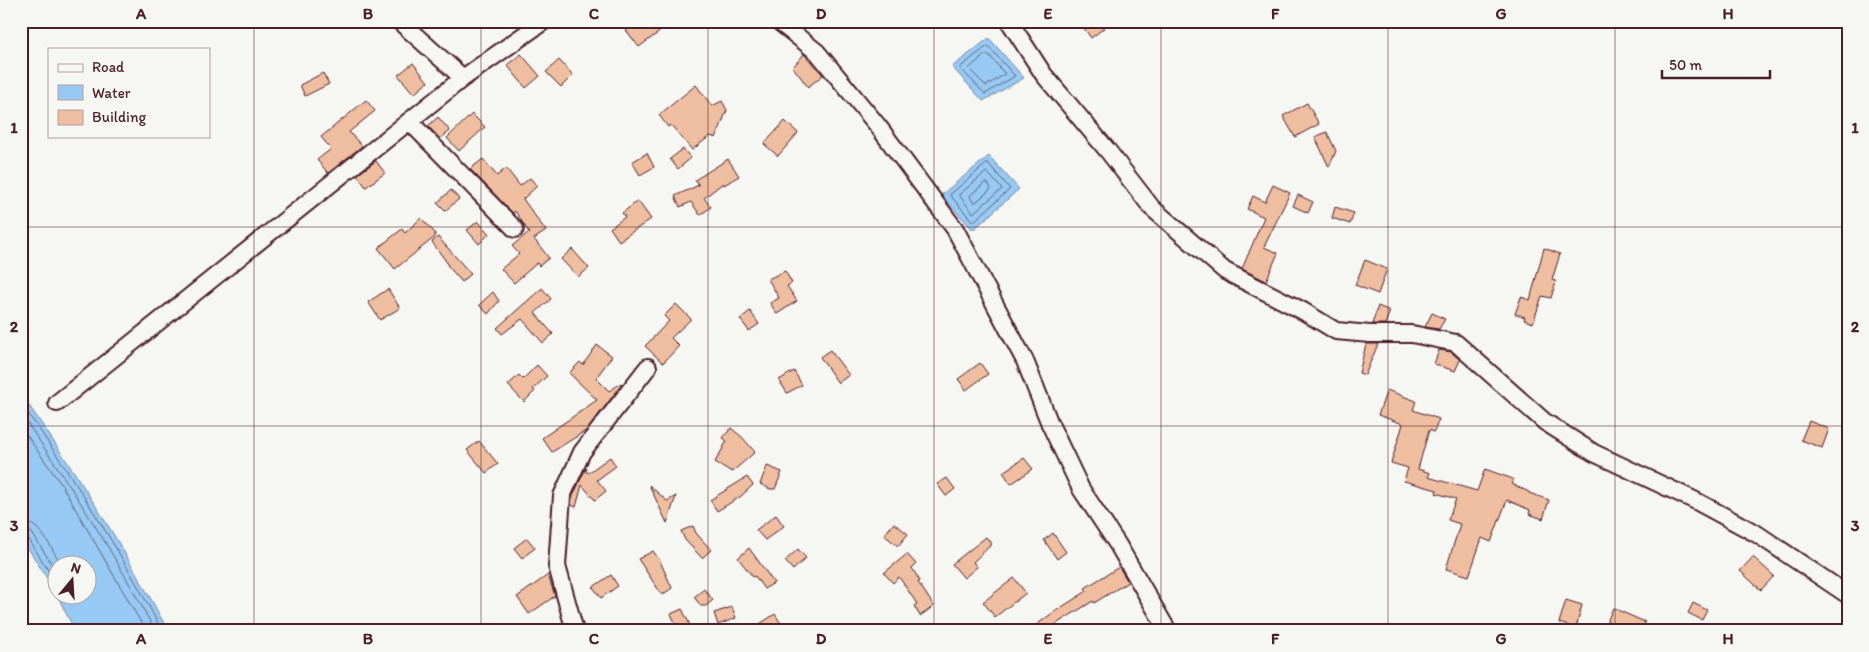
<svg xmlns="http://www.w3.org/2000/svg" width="1869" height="652" viewBox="0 0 1869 652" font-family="Itim,sans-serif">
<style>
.water{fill:#96c9f3;stroke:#7885a3;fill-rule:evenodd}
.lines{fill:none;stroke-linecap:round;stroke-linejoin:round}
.shore{stroke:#68637b;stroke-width:1}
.building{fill:#efbda0;stroke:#4a1f2b}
.minor-casing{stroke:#4a1f2b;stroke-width:20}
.minor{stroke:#f6f6f2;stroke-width:16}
.grid{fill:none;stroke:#4a1f2b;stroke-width:1;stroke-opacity:0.55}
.neatline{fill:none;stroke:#4a1f2b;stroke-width:2}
.grid-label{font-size:16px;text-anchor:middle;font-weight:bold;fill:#4a1f2b}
</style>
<rect width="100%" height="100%" fill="#f6f6f2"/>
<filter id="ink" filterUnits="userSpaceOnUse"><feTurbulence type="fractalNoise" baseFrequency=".02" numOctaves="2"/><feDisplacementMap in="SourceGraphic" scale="10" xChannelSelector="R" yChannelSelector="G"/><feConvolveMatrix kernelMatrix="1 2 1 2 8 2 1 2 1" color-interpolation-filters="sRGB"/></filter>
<g filter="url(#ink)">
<!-- water -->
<path class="water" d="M989,38L1024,78L983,101L952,67Z
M989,156L1019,189L973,230L941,195Z
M21,394C74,470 125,548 168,631H75L55,591L21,537ZM58,564H88V594H58Z"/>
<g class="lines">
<!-- shore -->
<path class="shore" d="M988,46L1015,76L985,94L960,68Z
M985,55H989L1005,74L986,86L969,69Z
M988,163L1010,189L973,222L950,195Z
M987,172L1002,189L973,213L959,195Z
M985,183H988L991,189L976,202H973L970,196Z
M21,403C72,476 121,551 162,631
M21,414C69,483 116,555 155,631
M21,427L61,484L146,631
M21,521C41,522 51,549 61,564
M21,529H27L32,533L58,574
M21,535L28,538L58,586"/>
</g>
<!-- building -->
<path class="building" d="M619,21H656L662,30L639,47Z
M1079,21H1099L1104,28L1091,38Z
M521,54L540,76L526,88L507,65Z
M804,54L823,75L808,87L793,67Z
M559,60L573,75L561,87L546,72Z
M413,63L428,82L414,94L398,75Z
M323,73L329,84L305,96L300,85Z
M696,85L712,106L722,101L727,110L716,138L710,136L692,150L671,125L668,127L659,115Z
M366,100L375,111L349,132L362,146L328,173L317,160L331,149L321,137Z
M1307,103L1319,124L1295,137L1283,116Z
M472,114L485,127L459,151L447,138Z
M438,117L450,131L440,139L428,126Z
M785,121L798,133L778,156L764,144Z
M1327,132L1336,151L1329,167L1315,137Z
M683,149L691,158L678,169L670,159Z
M647,153L654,167L640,175L632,162Z
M483,159L497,176L506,168L520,186L530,178L537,186L523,199L546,231L534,239L549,258L539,266L537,263L514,283L501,269L519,254L512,246L529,232L530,234L515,211L513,213L470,169Z
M728,159L739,176L724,185L723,183L704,198L711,207L700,215L691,202L680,207L675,196L699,185L695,180Z
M376,161L385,173L366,187L357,175Z
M1273,185L1290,193L1264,247L1278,253L1266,281L1242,269L1264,217L1247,209L1253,196L1265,202Z
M451,190L459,199L445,211L437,203Z
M1298,195L1313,202L1308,213L1293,206Z
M638,201L651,219L619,241L610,228L625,217L622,213Z
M1335,207L1354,213L1350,224L1332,218Z
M421,218L435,233V237L395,269L378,248L402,229L405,233Z
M478,221L489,234L479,244L467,230Z
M438,237L471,274L462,282L447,265L448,264L432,242Z
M1544,248L1560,254L1552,280L1556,281L1551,298L1542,296L1533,323L1524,320L1525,317L1515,314L1521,297L1530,300Z
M572,249L589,268L578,277L561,259Z
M1365,260L1387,269L1378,294L1355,285Z
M785,271L792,283L787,286L797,301L777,314L770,303L779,298L768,279Z
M542,288L551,299L535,313L553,334L543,343L522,319L502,334L497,328Z
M388,289L400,308L380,320L368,302Z
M493,292L499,301L488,314L479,305Z
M676,304L691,319L671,338L679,346L663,363L645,346L669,321L664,316Z
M1378,306L1390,311L1385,324H1372Z
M750,311L759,324L749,331L740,319Z
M1432,313L1445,319L1439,329L1425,327Z
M1366,344H1378L1365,375L1359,373Z
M597,345L612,356L596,378L609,391L621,383L622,384L587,430L552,452L542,438L597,400L569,373L580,362L583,365Z
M830,350L849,375L838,383L820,357Z
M1439,350L1451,352L1460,360L1455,371L1434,364Z
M980,363L988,374L966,390L958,379Z
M537,365L547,376L533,389L535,391L524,402L508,385L519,375L523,379Z
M794,371L802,385L787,393L779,380Z
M1387,390L1416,401L1413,410L1439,419L1434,432L1429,430L1418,469L1430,473L1428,477L1477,491L1485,469L1513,479L1512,484L1529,492V493L1549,500L1543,519L1529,514L1530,510L1507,500L1491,542L1482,538L1469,576L1446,569L1460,524L1448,520L1456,499L1436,493L1437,490L1404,481L1408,468L1391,463L1403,424L1378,415Z
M1809,421L1829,429L1822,448L1801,440Z
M731,428L742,437L755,452L732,472L715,462L727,441L723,438Z
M479,441L498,464L486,473L467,450Z
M610,457L616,466L597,480L606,491L595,500L582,485L576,507L571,505L572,498L585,470L587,468L586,471L588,473Z
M1024,458L1033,469L1011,484L1003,472Z
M767,466L782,472L775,489H770L760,484Z
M747,477L753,485L740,497L717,511L710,500Z
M947,478L955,489L946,496L937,484Z
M649,485L667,501L676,496L667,523Z
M776,515L784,526L765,540L756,530Z
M894,523L908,534L898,546L884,535Z
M693,526L696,533L711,550L702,558L685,540L681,531Z
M1053,533L1066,552L1057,559L1044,540Z
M986,537L992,544L973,562L977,567L964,578L952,564Z
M527,538L535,548L522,558L514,548Z
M749,548L774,583L764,589L755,576L753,577L738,558Z
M798,549L806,558L793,570L785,561Z
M653,551L660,561L672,588L662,595L638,559Z
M907,554L916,564L912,568L920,581L918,582L934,606L920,616L914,606L917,604L899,577L893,583L884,573Z
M1753,557L1774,576L1761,590L1740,571Z
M1119,567L1128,582L1094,603L1093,601L1056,624L1061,631H1028L1054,612L1087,591L1085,588Z
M548,575L555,596L529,614L517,597Z
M611,575L618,586L601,598L593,587Z
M1014,578L1026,593L995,617L983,602Z
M704,589L713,600L706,606H701L694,597Z
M1566,600L1582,605L1576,628L1559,623Z
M1693,603L1707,610L1702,620L1688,613Z
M732,607L736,618L718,625L714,613Z
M1613,608L1645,622L1641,631H1603Z
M682,609L693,631H679L671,614Z
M775,614L782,625L772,631H749Z"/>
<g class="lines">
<defs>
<path id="minor" d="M399,21L463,78
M778,21L817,52L878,126L955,229L1025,361L1050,424L1081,489L1118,545L1168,631
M1009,21L1044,75L1108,151L1152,208L1225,271L1303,311L1336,331L1370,334H1412L1456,343L1545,422L1594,453L1696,501L1757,534L1848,595
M409,121L515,229
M57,403L463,78L544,21
M575,631L557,566L562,496L582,452L648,367"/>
</defs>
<!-- minor casing -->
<use href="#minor" class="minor-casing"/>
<!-- minor -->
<use href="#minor" class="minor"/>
</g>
</g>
<!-- grid -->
<path class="grid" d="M254,21V631M481,21V631M708,21V631M934,21V631M1161,21V631M1388,21V631M1615,21V631M21,227H1848M21,426H1848"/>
<!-- margin -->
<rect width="1869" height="652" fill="none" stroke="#f6f6f2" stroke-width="55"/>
<!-- legend -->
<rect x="48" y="48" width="162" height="90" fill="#f6f6f2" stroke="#b1a0a2"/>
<rect x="58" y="64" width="25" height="8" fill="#f6f6f2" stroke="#b1a0a2"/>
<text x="92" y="72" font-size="15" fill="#4a1f2b">Road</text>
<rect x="58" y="85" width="25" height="15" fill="#96c9f3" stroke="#b1a0a2"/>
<text x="92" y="98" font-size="15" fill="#4a1f2b">Water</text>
<rect x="58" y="110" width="25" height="15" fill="#efbda0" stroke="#b1a0a2"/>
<text x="92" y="122" font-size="15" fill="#4a1f2b">Building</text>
<!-- north arrow -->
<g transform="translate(72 580) rotate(18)"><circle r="24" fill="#f6f6f2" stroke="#b1a0a2"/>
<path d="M0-4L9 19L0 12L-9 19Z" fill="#4a1f2b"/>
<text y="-8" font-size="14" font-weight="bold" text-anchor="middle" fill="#4a1f2b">N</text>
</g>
<!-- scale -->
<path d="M1662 70v8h108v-8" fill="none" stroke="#4a1f2b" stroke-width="2.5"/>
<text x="1669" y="70" font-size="15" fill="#4a1f2b" stroke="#f6f6f2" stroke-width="4" paint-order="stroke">50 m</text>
<rect x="28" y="28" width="1814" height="596" class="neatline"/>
<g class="grid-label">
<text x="141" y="19">A</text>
<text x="368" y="19">B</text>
<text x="594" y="19">C</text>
<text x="821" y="19">D</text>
<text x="1048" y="19">E</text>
<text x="1275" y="19">F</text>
<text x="1501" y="19">G</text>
<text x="1728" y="19">H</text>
<text x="14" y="133">1</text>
<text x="1855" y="133">1</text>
<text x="14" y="332">2</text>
<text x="1855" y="332">2</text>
<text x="14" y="531">3</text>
<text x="1855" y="531">3</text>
<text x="141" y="644">A</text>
<text x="368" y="644">B</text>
<text x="594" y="644">C</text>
<text x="821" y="644">D</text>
<text x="1048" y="644">E</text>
<text x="1275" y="644">F</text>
<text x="1501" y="644">G</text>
<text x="1728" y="644">H</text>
</g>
</svg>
